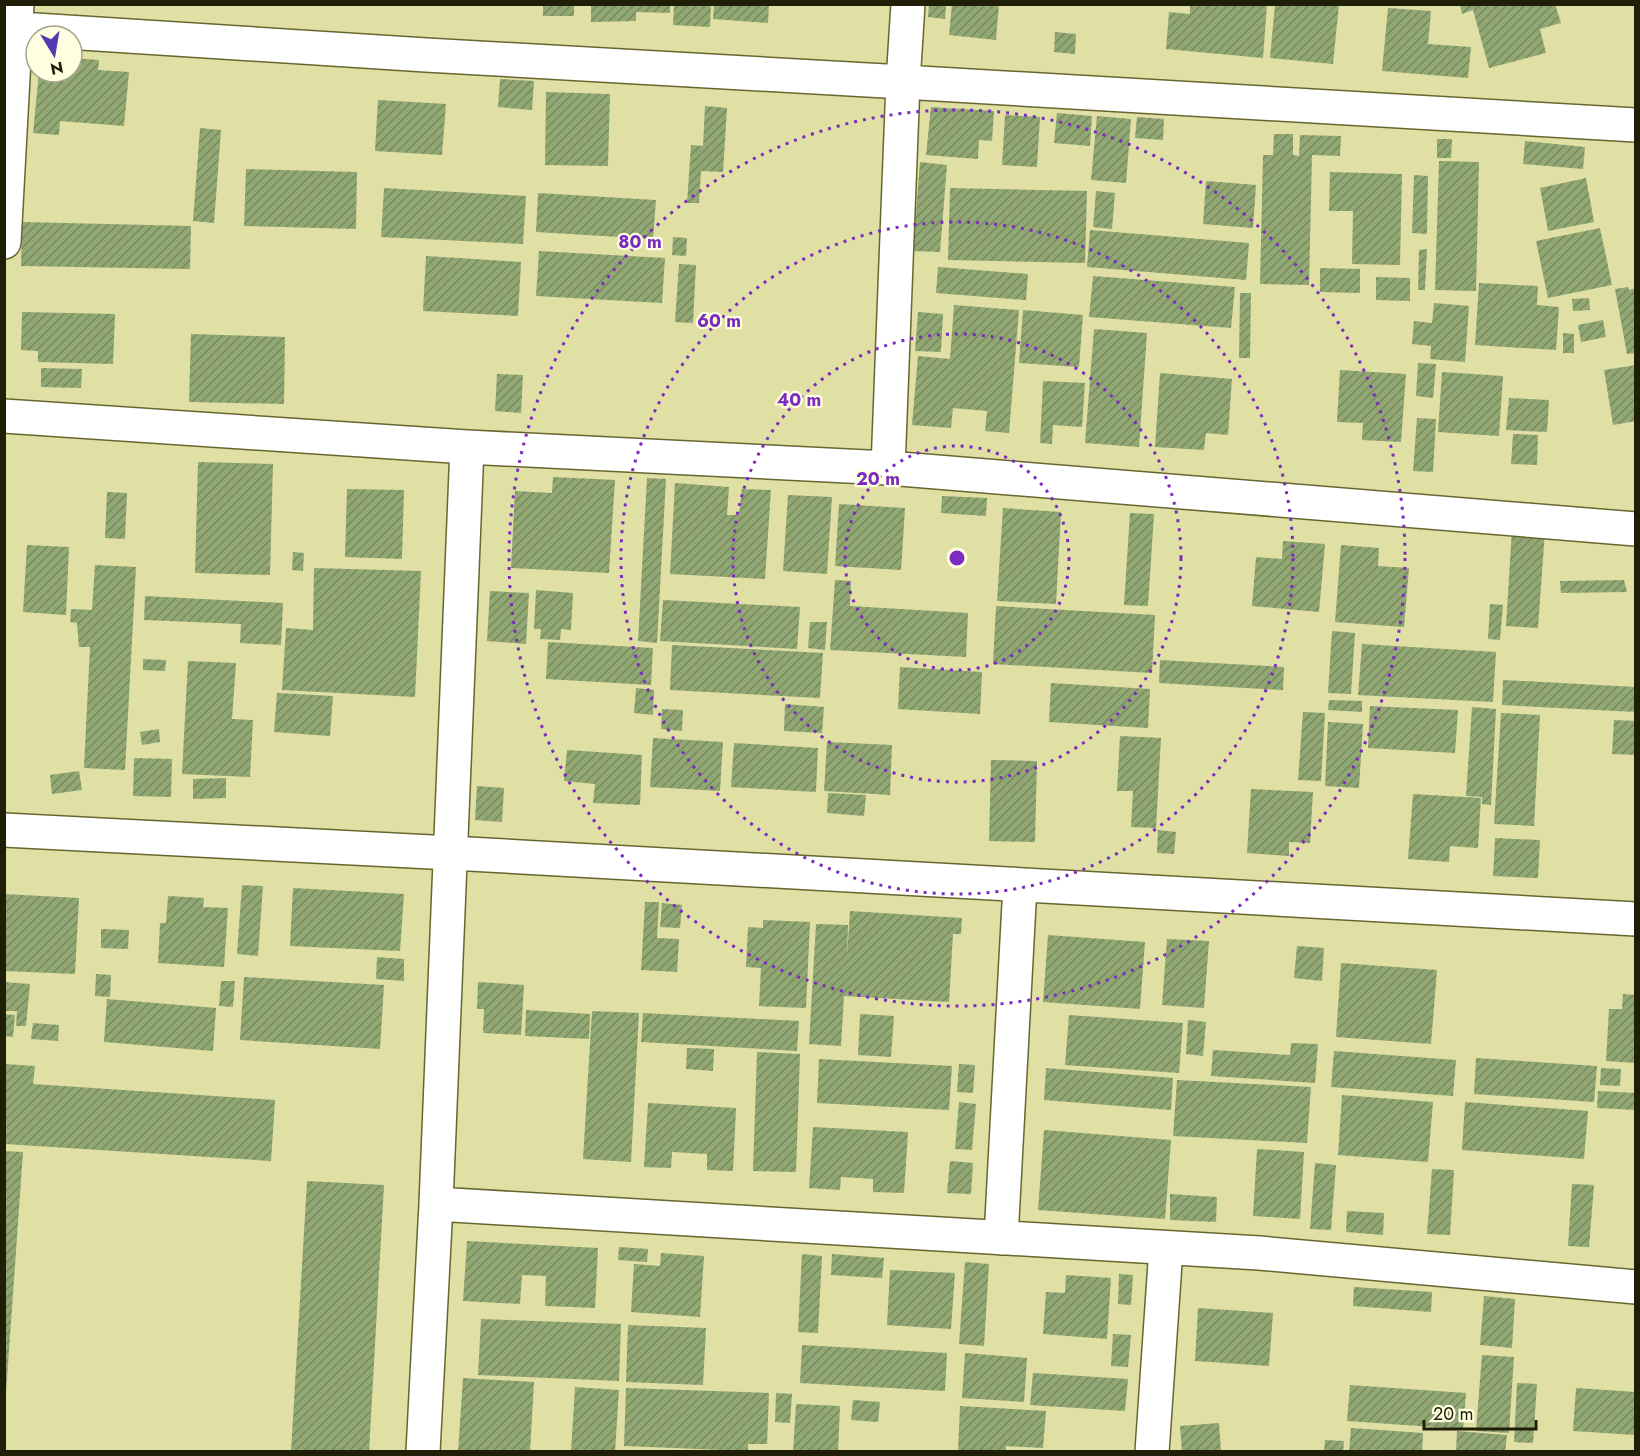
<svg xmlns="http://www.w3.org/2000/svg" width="1640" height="1456" viewBox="0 0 1640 1456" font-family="Jost,sans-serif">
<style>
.building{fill:url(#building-hatch)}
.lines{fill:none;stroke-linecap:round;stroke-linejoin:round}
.minor-casing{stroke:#68662f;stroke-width:36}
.minor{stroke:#fff;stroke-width:33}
.ring{fill:none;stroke:#7b2cbf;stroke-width:3;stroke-dasharray:3 6}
.centre{fill:#7b2cbf;stroke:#fffee1;stroke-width:3}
.ring-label{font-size:18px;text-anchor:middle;font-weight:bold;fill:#7b2cbf;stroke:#fffee1;stroke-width:4.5;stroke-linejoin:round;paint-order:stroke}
</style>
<defs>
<pattern id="building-hatch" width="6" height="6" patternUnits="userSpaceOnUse" patternTransform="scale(1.5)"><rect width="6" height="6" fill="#92a874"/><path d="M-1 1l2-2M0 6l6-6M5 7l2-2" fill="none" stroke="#77885d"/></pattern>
</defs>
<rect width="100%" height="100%" fill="#e0dfa4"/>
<!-- building -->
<path class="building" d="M543,4H574V16H543Z
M591,4H670V13L636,12V21L591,22Z
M674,4L711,5L710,27L673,25Z
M714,4H769L768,23L713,19Z
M929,4H946L945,19L928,17Z
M952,4H999L996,40L949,35Z
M1190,4H1267L1263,58L1166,49L1169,12L1190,14Z
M1275,4H1339L1333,64L1270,58Z
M1460,4H1555L1561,23L1540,29L1546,53L1489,68L1473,10L1462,14Z
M1388,8L1431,11L1428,44L1471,47L1468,78L1382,71Z
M1055,32L1076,34L1075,54L1054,52Z
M72,58L99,60L98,70L129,72L124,126L60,121L59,135L33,133L39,72H72Z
M500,79L534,81L532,110L498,107Z
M546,92L610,94L608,166L545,165Z
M378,100L446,104L442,155L375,151Z
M705,106L727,108L723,172L701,171L699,203H687L691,145L703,146Z
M931,107L994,111L992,141L979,140L978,159L926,155Z
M1057,113L1092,116L1090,146L1054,143Z
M1005,115L1040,117L1037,167L1002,165Z
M1097,116L1131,119L1126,183L1091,180Z
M1137,117L1164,119L1163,140L1135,138Z
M200,128L221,130L214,223L193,221Z
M1274,134H1293V155L1299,156L1300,135L1341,136L1340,156L1312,155L1309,285L1260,284L1263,155H1273Z
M1437,139H1452L1451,158H1437Z
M1525,141L1585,147L1583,169L1523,164Z
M1439,161L1479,162L1476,291L1435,290Z
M920,162L947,165L940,252L913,251Z
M246,169L357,172L356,229L244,226Z
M1330,172L1402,174L1400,265L1352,264L1353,211H1329Z
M1414,175L1428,176L1427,234L1412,233Z
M1586,178L1594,222L1548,231L1540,188Z
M1206,181L1256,185L1253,228L1203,224Z
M384,188L526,196L523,244L381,237Z
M950,188L1087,191L1085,263L948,260Z
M1096,191L1115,193L1112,229L1093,227Z
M538,193L656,200L653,239L536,232Z
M22,222L191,226L190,269L21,266Z
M1600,228L1612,285L1548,298L1536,241Z
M1090,230L1249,243L1246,280L1087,267Z
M673,237L687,238L686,256L672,255Z
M1427,249L1425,290H1418L1419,250Z
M539,251L665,258L662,303L536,296Z
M426,256L521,262L518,316L423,311Z
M679,264L696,265L693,323L675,322Z
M938,267L1028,274L1026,300L936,293Z
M1320,268L1360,269V293L1320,292Z
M1093,276L1235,287L1231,328L1089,317Z
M1376,277L1410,278V301L1376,300Z
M1479,283L1538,286L1537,305L1559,307L1556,350L1475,345Z
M1628,287L1629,290L1636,288V353L1627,354L1615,289Z
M1240,293H1251L1250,358H1239Z
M1589,298L1590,310L1573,311L1572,299Z
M1434,303L1469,306L1465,362L1430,359L1431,346L1412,344L1414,321L1432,323Z
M954,305L1019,310L1009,433L985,431L987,411L953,408L951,428L912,425L918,356L950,359Z
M1023,310L1083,315L1079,367L1019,363Z
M22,312L115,314L113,364L38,362V351L21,350Z
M918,312L943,314L941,352L915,351Z
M1603,320L1606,337L1581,342L1578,325Z
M1094,329L1147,333L1139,447L1085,443Z
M1563,333L1574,334V353H1563Z
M191,334L285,337L284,404L189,402Z
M1418,363L1436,364L1433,398L1416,396Z
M1636,365V421L1613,425L1604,370Z
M41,368L82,369L81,388L41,387Z
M1340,370L1406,374L1401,442L1362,440L1363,423L1337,422Z
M1442,372L1503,376L1499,436L1438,432Z
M1160,373L1232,379L1228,435L1206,433L1204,450L1155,447Z
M497,374L523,375L521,413L495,411Z
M1043,381L1085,383L1082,427L1053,425L1052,444L1040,443Z
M1509,398L1549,400L1547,432L1506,430Z
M1417,418L1436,419L1433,472L1413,471Z
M1513,434L1538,435L1537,465L1511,464Z
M198,462L273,464L270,575L195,573Z
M553,477L615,480L609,573L511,568L515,491L552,493Z
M647,478L666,479L657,643L638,641Z
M675,483L729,487L727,515H739L742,489L771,490L765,579L670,574Z
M347,489L404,490L402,559L345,557Z
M107,492L127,493L125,539L105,538Z
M788,495L832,497L827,574L783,571Z
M942,496L987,498L986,516L941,513Z
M839,504L905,508L901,570L835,566Z
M1003,508L1061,512L1056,604L997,601Z
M1130,513L1154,514L1148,606L1124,605Z
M1512,529L1545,531L1538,628L1506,626Z
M1283,541L1325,544L1319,612L1252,606L1256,557L1282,559Z
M27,545L69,547L66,615L23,612Z
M1341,545L1379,548L1378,566L1409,568L1404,627L1335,622Z
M293,552L304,553L303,571L292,570Z
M95,565L136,567L125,770L84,768L90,647H79L77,623L70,622L71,609L92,610Z
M314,568L421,571L415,697L282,690L286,628L313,630Z
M835,580L851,581L850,606L968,613L966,657L830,650Z
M1624,580L1627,592L1561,593L1560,581Z
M536,590L573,593L571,630L561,629L560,640L540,639L541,629H534Z
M490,591L529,593L526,644L487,641Z
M145,596L283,603L281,645L240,643L241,624L144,620Z
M663,600L800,607L797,649L660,641Z
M1490,604L1503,605L1500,640L1488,639Z
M996,606L1155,615L1152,673L993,664Z
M810,622H827L825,650L808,648Z
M1332,631L1355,633L1351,694L1328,693Z
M548,642L653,648L651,685L546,679Z
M1362,644L1496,652L1493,702L1358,695Z
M672,645L823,653L820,698L670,690Z
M143,659L166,660L165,671L143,670Z
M1160,660L1284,667L1283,690L1159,683Z
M188,661L236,663L232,719L253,720L250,777L182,774Z
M900,667L982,672L980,714L898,709Z
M1503,680L1636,687V712L1502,705Z
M1051,683L1150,689L1148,728L1049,722Z
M636,688L654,690L653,715L634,713Z
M277,693L333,696L330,736L274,732Z
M1329,700L1362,701V712L1328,710Z
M785,704L824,707L822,733L784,731Z
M1370,706L1458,710L1455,753L1368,748Z
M1472,707L1496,709L1491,805L1482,804V797L1466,796Z
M662,709L683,710L682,731L661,729Z
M1303,712L1325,713L1321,781L1298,780Z
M1501,713L1540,715L1534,826L1494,824Z
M1614,720L1636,721V755L1612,754Z
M1328,722L1363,724L1359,788L1325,786Z
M159,729L160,742L142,745L140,732Z
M1120,736L1161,738L1156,828L1131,827L1133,791H1117Z
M653,738L723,742L720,791L650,787Z
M827,742L892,745L890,795L824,791Z
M734,743L818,748L816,792L731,787Z
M567,750L642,755L640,805L593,803L595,784L564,781Z
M134,758L172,759L171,797L133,796Z
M991,760L1037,761L1035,842L989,841Z
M79,771L82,790L52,794L50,775Z
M226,778V798L193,799V779Z
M477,786L504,788L502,822L475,820Z
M1251,789L1313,792L1310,843L1289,842V856L1247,853Z
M828,793L866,795L864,816L827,813Z
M1413,794L1481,798L1478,848L1450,846L1449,862L1408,859Z
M1158,830L1176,832L1174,854L1157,853Z
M1495,838L1540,840L1538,878L1493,876Z
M242,885L263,886L258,956L237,954Z
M293,888L404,894L400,951L290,946Z
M4,894L79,898L75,974L4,971Z
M168,896L204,898L203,907L228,908L224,967L158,963L160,923H166Z
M645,902H659L657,938L679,939L677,972L641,970Z
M662,903L682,905L680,928L660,927Z
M850,911L962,918L961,934H953L949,1002L844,996L841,1046L809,1044L816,924L848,925L847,957Z
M763,920L810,922L806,1008L759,1006L761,968L746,967L748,927L763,928Z
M101,929L129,930L128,949L101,948Z
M1048,935L1145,942L1140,1009L1043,1002Z
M1167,939L1209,941L1204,1008L1162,1005Z
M1297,946L1324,948L1322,981L1294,978Z
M377,957L404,959V981L376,979Z
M1341,963L1437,970L1431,1044L1336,1037Z
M96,974L111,975L110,997L95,996Z
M244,977L384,985L380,1049L240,1040Z
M221,981H235L233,1007L219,1006Z
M4,982L30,984L26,1026H16L17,1011H4Z
M478,982L524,985L521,1035L483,1033L484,1009H477Z
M1623,994L1636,995V1063L1606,1061L1609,1009H1622Z
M107,999L216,1008L213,1051L104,1042Z
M526,1010L590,1014L589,1039L525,1036Z
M592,1011L639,1013L631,1162L583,1159Z
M643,1013L799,1021L797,1051L641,1042Z
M4,1014L15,1015L13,1037L4,1036Z
M860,1014L894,1016L891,1057L858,1055Z
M1069,1015L1183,1023L1179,1073L1065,1065Z
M1188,1020L1206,1022L1203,1056L1186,1054Z
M33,1023L59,1025L58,1041L31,1039Z
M1291,1043L1318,1044L1315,1083L1211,1076L1213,1050L1290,1055Z
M687,1048L714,1049L713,1071L686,1069Z
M1334,1051L1456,1060L1453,1096L1331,1087Z
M757,1052L800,1054L796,1172L753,1171Z
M1476,1058L1597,1066L1594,1102L1474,1094Z
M819,1059L952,1066L949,1110L817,1103Z
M5,1064L35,1066L33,1084L275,1100L271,1161L5,1144Z
M959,1064L975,1065L973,1093L957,1092Z
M1046,1068L1173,1078L1171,1110L1044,1100Z
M1601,1068L1621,1069L1620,1086L1600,1085Z
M1177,1080L1311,1087L1307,1143L1173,1136Z
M1598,1091L1636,1093V1110L1597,1108Z
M1342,1095L1433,1102L1428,1162L1338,1155Z
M959,1102L976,1104L972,1150L955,1149Z
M1465,1102L1588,1111L1584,1159L1462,1150Z
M648,1103L736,1108L733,1171L707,1170V1154L672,1152L671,1168L644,1167Z
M813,1127L908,1132L904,1193L873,1192V1179L841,1177L840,1190L809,1188Z
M1044,1130L1171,1140L1165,1219L1038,1210Z
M1257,1149L1304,1152L1300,1219L1253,1216Z
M4,1151L23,1152L6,1393H4Z
M950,1161L973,1163L971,1194L947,1193Z
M1315,1163L1336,1165L1331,1230L1310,1229Z
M1432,1169L1454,1170L1450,1235L1427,1234Z
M307,1181L384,1185L369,1452H291Z
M1572,1184L1594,1185L1589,1247L1568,1246Z
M1170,1194L1217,1197L1216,1222L1170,1220Z
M1347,1211L1384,1213L1383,1235L1346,1232Z
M467,1241L598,1248L595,1308L545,1306L546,1276L522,1275L520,1304L463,1301Z
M619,1247L648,1249L647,1262L618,1260Z
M661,1253L704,1256L700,1317L631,1312L634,1264L660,1266Z
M802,1254L822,1256L818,1333L798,1332Z
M832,1254L884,1258L882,1278L831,1275Z
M965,1262L989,1264L984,1346L959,1344Z
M890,1270L955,1273L951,1329L887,1325Z
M1119,1274L1133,1275L1131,1305L1118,1304Z
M1066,1275L1111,1278L1107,1339L1043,1334L1046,1292L1065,1293Z
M1354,1287L1432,1292L1431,1312L1353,1306Z
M1484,1296L1515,1299L1512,1348L1480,1345Z
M1198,1308L1273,1313L1269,1366L1195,1361Z
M481,1319L621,1324L619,1381L478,1375Z
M628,1325L706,1328L703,1385L626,1382Z
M1113,1334L1131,1335L1128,1367L1111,1366Z
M802,1345L947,1353L945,1391L800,1383Z
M965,1353L1027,1358L1024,1402L962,1398Z
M1482,1355L1514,1357L1509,1433L1476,1431Z
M1033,1373L1128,1379L1125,1411L1030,1405Z
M463,1378L534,1382L530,1452H458Z
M1517,1383L1537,1384L1533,1443L1514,1442Z
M1350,1385L1466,1393L1463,1429L1347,1421Z
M575,1387L619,1390L615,1452H571Z
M626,1388L769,1393L767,1444H748V1451L624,1446Z
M1576,1388L1636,1392V1435L1573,1431Z
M776,1393L792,1394L790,1423L775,1422Z
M853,1400L880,1402L878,1422L851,1420Z
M796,1404L840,1406L838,1452H793Z
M960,1406L1046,1411L1043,1448L1006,1446V1452L958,1451Z
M1219,1423L1221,1452H1182L1180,1426Z
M1351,1428L1423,1433L1422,1452H1349Z
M1457,1431L1507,1435L1505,1452H1456Z
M1325,1440L1344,1441L1343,1452H1324Z"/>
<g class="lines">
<defs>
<path id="minor" d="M4,28L426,55L903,82L1636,125
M4,242L17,4
M4,416L467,447L888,468L1636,529
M888,468L903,82L908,4
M4,830L451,853L1636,919
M436,1204L1259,1253L1636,1287
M1001,1238L1020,885
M423,1452L436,1204L467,447
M1152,1452L1166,1248"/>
</defs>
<!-- minor casing -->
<use href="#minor" class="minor-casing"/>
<!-- minor -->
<use href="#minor" class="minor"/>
</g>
<!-- distance rings -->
<g class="ring">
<circle cx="957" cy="558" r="112"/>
<circle cx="957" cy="558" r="224"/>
<circle cx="957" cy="558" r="336"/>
<circle cx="957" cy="558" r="448"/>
</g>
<circle cx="957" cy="558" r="9" class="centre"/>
<g class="ring-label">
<text x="640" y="248">80 m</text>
<text x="719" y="327">60 m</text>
<text x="799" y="406">40 m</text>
<text x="878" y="485">20 m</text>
</g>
<!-- border -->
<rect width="1640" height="1456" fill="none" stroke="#1f1e07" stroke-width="12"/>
<!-- north arrow -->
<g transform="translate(54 54) rotate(169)"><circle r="28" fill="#fffee1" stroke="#a5a48a" stroke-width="1.5"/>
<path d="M0-4.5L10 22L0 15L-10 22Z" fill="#543ab1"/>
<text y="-9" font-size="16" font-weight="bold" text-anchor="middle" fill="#1f1e07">N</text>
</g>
<!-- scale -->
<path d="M1424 1420v9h112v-9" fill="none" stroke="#1f1e07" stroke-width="3"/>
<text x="1433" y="1420" font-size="18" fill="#1f1e07" stroke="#fffee1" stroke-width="4.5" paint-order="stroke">20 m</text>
</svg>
